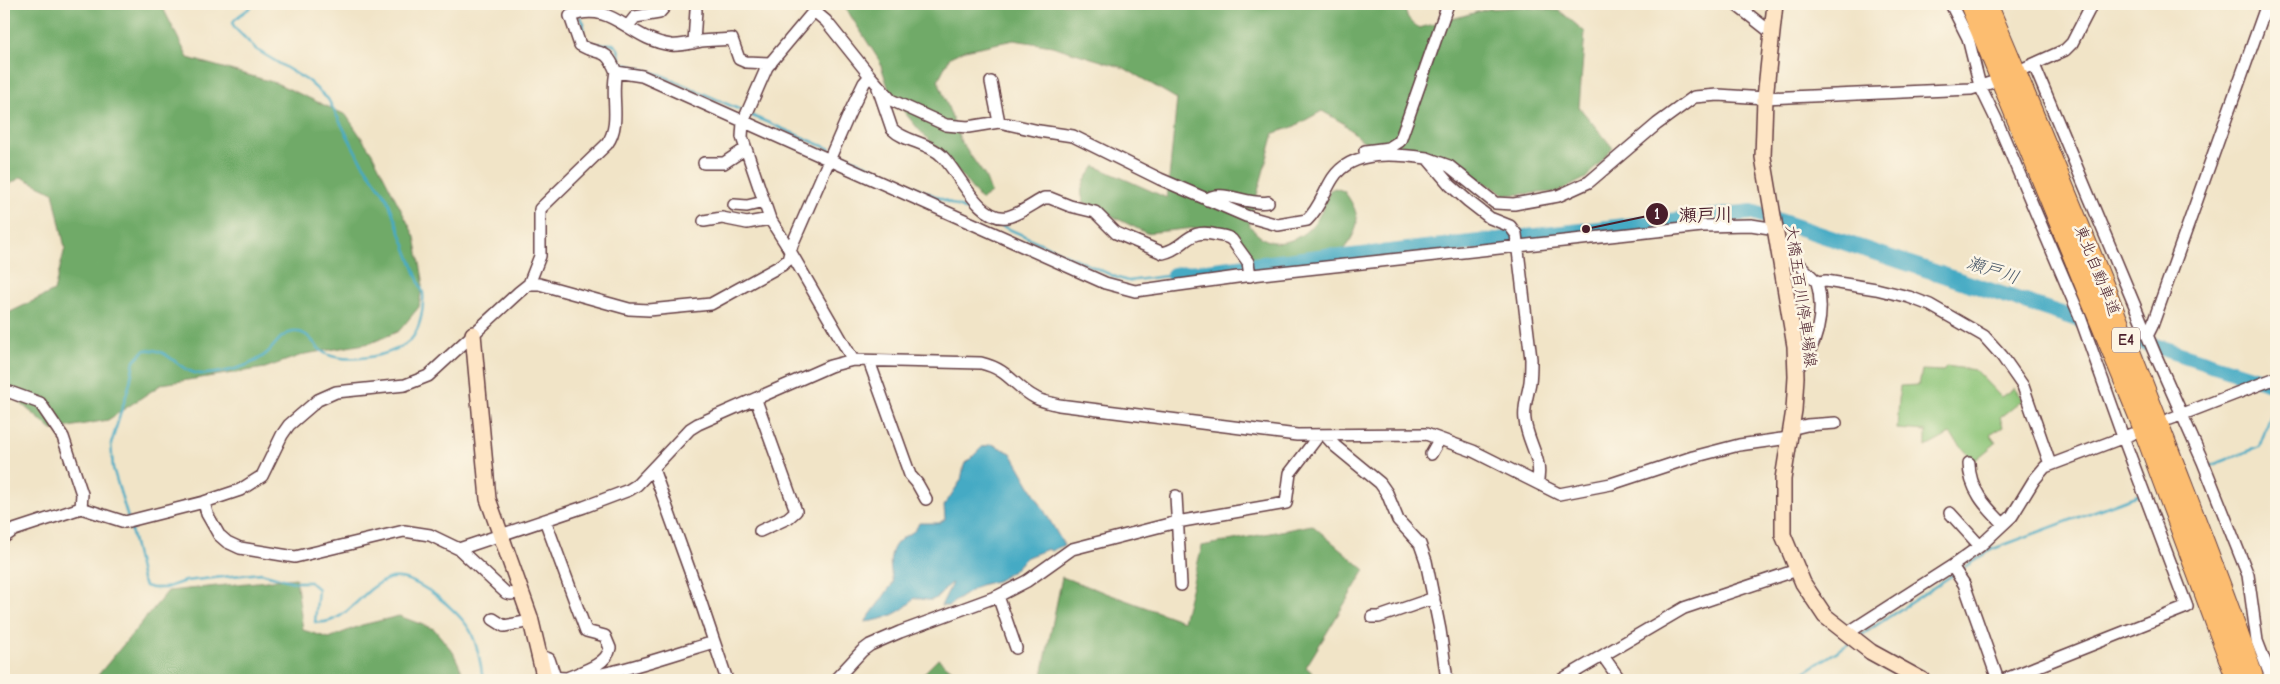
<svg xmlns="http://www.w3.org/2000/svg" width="2280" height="684" viewBox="0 0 2280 684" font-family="'Comic Neue','Klee One',sans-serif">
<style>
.green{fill:#8bc477;stroke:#6a7251}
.forest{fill:#70aa68;stroke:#5d644a}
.water{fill:#44aac4;stroke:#476478}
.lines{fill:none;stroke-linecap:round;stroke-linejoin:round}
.stream{stroke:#44aac4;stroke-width:2.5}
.river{stroke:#44aac4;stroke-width:16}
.street-casing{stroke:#633d42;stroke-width:14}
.secondary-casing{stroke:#633d42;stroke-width:18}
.highway-casing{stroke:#633d42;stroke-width:22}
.street{stroke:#fff;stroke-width:11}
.secondary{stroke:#fee5c5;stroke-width:15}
.highway{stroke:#fcbd6f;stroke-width:20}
.labels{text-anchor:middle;stroke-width:5;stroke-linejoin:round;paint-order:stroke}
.shield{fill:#fcf5e5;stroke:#7f5f63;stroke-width:1}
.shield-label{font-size:15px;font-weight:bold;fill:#4a1f2b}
.street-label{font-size:16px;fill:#4a1f2b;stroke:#fcf5e5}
.water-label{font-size:18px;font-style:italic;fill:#485768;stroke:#fcf5e5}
.leader{fill:none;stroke:#4a1f2b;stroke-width:2}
.callout-dot{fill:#4a1f2b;stroke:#fcf5e5;stroke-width:2}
.mark-label{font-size:15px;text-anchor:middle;font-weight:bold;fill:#fff}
.callout-label{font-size:18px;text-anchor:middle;font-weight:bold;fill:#4a1f2b;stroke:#fcf5e5;stroke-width:5;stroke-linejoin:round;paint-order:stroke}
</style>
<rect width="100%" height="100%" fill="#fcf5e5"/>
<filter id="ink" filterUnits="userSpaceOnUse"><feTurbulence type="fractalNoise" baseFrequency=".02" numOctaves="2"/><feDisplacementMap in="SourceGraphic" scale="10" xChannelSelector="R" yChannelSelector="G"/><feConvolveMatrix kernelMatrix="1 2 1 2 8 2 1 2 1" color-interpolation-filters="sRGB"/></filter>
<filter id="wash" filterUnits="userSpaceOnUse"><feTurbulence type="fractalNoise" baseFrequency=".0096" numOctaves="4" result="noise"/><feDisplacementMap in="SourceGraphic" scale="20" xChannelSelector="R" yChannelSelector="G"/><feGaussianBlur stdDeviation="1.12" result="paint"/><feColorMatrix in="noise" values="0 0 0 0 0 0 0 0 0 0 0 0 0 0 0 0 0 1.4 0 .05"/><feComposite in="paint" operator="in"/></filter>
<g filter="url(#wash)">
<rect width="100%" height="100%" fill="#f1e4c7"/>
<!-- green -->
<path class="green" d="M1946,366L1975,370L2001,397L2014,388L2023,400L2000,418L2003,427L1990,435L1996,443L1974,461L1950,434L1926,447V431L1897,429L1900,386L1919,385L1922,370L1943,371Z"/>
<!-- forest -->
<path class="forest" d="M4,4H161L188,58L276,83L346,115L372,153L415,237L423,279L419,307L399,331L371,343L305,354L265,368L162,384L108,420L52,430L4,389V315L54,291L65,248L53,192L21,177L4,188Z
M843,4H1403L1408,19L1419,28L1488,9L1522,7L1560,11L1585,32L1579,107L1613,148L1586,178L1558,192L1506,195L1433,153L1363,141L1343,123L1322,111L1293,127L1274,133L1249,224C1268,255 1303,243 1319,216C1324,208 1326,198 1330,190L1335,188L1344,191C1362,215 1361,229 1342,251L1254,260L1237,237L1215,226L1146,233L1084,202C1077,187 1086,179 1095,166L1167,198L1177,99L1124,68L1052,46L1014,40L965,50L950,57L938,80L961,142L985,176L991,193L981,200L949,160L920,131L891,96L879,60Z
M1312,525L1365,570L1306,667L1320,680H1041L1062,577L1183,621L1202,546Z
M296,578L303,630L329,638L362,625L399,616L434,629L453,652L466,680H94L168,591Z
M938,659L965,680H917Z"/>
<!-- water -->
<path class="water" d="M992,444L1011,453L1064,545L1051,551L1048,549L1025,558L1013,571L997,581L980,585L948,606H941L952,583C944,586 941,599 931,600C926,601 920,598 915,598C902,613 884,620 865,622L893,583C890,569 887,552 899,541C907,532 914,536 919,523H939L945,519L944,506L961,480L964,465L982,447Z"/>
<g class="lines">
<!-- stream -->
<path class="stream" d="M567,4L574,11
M580,17L584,23L582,37L593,44H613L618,49L621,63L659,74L745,112
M750,115L830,149
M837,152L1118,278L1128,281L1174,275
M2210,466L2259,447L2276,402
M128,518L113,468L111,444L130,383L134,361L145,350C172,347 177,375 206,374C225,373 253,366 267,353C276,345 280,334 293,332C309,330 313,345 323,352C343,366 399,356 413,337C421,325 424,307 423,293L387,198L359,158L328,99L308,81L257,50L234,27L233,22C237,15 248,11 254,4
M130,525L142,579L145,586L152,588H165L185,581L261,573L294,582H310L318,589L315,622C347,626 360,589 388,579C412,570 461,612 471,632C478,647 481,664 483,680
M1958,571L1993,549L2138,495
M1860,636L1954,574
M1792,680L1850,643"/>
<!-- river -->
<path class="river" d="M1174,275L1326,256L1344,257L1752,212L2089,323
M2140,341L2276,385"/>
</g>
</g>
<g filter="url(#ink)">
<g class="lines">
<defs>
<path id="street" d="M810,4L814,11L767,67L743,122L742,137L770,219L786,244L853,360
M1735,4L1773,34
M1951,4L1968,38L1980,86L1996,119L2079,314L2123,437L2187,607L2003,680
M628,26L635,17L659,13L667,4
M694,43L696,10
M2034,65L2155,354L2203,462L2248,575L2257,641L2272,680
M2025,68L2065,50L2072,43L2092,4
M616,72L642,76L1105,283L1135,291L1252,275L1702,226L1751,225L1776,229
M870,76L891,100L946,125L968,127L999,122L1039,131L1073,136L1160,179L1246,216L1278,225L1307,220C1319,209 1324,192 1333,178C1352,149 1397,154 1427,158L1450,185L1468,201L1490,218L1510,226L1516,234L1531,359C1531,367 1531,375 1530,382C1528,395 1523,407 1525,420C1527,442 1544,461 1537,483
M991,82L999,122
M878,88L892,129C905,142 928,142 942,156C958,171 979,222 1007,217C1020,214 1033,204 1044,198H1050L1070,206L1095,212L1116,233L1163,253C1187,248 1186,227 1217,235C1223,236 1228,236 1232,240L1248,262L1250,276
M1365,151L1389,148L1400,141L1448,4
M1427,158L1449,166L1495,203L1514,204L1558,196L1589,182L1657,124L1694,97L1718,95L1765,98L1971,89L1990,83
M704,163H724L745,149
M1207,200C1218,188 1250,206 1268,202
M734,205L747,206L764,202
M704,221L722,218L747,223L770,219
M1778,243L1817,282L1826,281L1876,289L1909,297L1930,305L1984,336L2002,356L2023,386L2050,464
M529,284L540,256V209L607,144C622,124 610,95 616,72C605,45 600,57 580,45L570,16C614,0 627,39 671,45C682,46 690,43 701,41C711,40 722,40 732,39L739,59L746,62L771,63
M2148,334L2152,326L2267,4
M869,361L910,475L917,483L926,499
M1796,370C1818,346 1825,313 1817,282
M4,390L40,403L63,437L82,494L81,508L125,522L204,502L240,490L262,476L282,435L289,425L318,400L336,392L405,385L428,376L519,292L529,284H539L629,309L649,310L711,304L782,265L788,260L792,245L850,112L864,83L870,76L826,21L814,11
M756,400L796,511L788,518L760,531
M2170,419L2276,378
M1790,429L1807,425L1836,423
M1325,435L1335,446L1380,483L1387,493L1398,520L1420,544L1426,561L1440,630L1447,680
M1431,454L1439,440
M1969,463C1969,489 1986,507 2003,524
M653,469L696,588L727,680
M1176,496L1181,585
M204,502L207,514L219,535L227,542L240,548L295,557L404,531L430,535L459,549L584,507L629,490L637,485L690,429L698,424L830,366L853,360L981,363C1010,370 1013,386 1036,398C1043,402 1052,403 1059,405L1297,435L1426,434L1473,451L1559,494L1611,484L1693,457L1739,445L1789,438
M1950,513L1980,546
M545,520L586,631L605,636L610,648C607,665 581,672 567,678
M4,537L14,530L81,508
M459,549L506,593L511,594L521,592
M1952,566L1964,584L1998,680
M998,596L1016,648
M1372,617H1379L1434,598
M493,619L504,626L531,621
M1846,634L1952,566L1980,546L2012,516L2034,480L2045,467L2132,434
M540,656L549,659L555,677C593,684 675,653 714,642
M1603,656L1620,680
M835,680L862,651L870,645L900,632L998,596L1027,581L1072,549L1177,522L1286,503L1290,473L1319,435
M1561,680L1684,608L1797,570"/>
<path id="secondary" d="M1775,4L1765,98L1763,157L1795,346L1796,377L1794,410L1783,479V535L1803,583L1825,616L1871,652L1922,680
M473,334L488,499L530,617L545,680"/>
<path id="highway" d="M1970,4L2138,414L2237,680
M1987,4C2050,153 2112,303 2170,454C2199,529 2229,604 2254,680"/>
</defs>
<!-- street casing -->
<use href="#street" class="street-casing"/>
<!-- secondary casing -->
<use href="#secondary" class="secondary-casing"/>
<!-- highway casing -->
<use href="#highway" class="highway-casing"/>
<!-- street -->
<use href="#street" class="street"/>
<!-- secondary -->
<use href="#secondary" class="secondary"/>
<!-- highway -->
<use href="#highway" class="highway"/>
</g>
</g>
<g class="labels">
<!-- shield labels -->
<rect class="shield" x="2112" y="327.5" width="28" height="25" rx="4"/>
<g class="shield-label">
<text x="2126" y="345">E4</text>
</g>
<!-- street labels -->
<g class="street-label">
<text transform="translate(2098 270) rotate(68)" y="6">東北自動車道</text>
<text transform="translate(1802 296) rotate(82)" y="6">大橋五百川停車場線</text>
</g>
<!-- water labels -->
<g class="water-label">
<text transform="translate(1993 270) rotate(18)" y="6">瀬戸川</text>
</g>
</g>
<!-- callouts -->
<path class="leader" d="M1586 229L1657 214"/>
<g class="callout-dot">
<circle cx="1586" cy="229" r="5"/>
<circle cx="1657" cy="214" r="12"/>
</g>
<g class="mark-label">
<text x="1657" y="219">1</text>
</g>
<g class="callout-label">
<text x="1706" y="221">瀬戸川</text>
</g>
<!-- margin -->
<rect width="2280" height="684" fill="none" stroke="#fcf5e5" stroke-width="20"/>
</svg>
